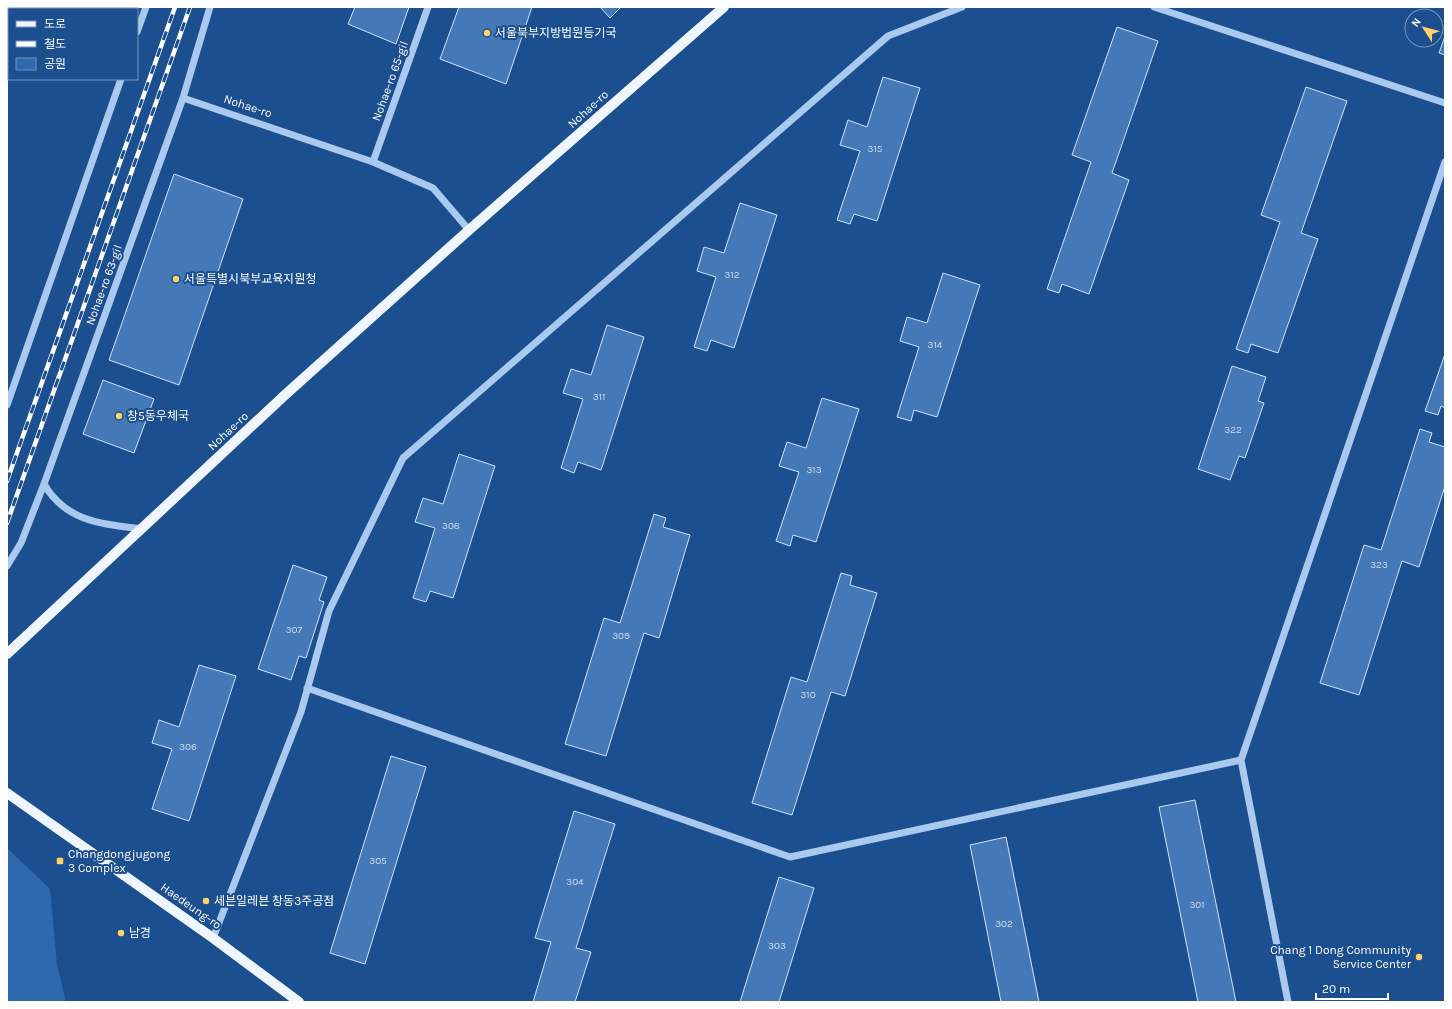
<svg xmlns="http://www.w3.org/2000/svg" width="1452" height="1009" viewBox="0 0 1452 1009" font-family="Karla,'Noto Sans KR',sans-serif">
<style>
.green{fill:#2e69ad}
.building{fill:#4478b7;stroke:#cfe3fa}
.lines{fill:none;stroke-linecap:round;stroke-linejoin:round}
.minor{stroke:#a9c9ee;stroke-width:7}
.major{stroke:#f0f6ff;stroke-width:10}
.rail-casing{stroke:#fff;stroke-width:4.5}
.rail{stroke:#1b4f8f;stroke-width:3;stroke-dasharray:9;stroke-linecap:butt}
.poi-dot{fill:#ffd166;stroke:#1b4f8f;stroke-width:1.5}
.labels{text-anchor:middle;stroke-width:4;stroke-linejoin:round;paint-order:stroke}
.number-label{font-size:10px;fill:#d0dded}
.poi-label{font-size:12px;fill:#fff;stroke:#1b4f8f;text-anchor:start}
.street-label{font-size:12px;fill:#fff;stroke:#1b4f8f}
</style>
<rect width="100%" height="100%" fill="#1b4f8f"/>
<!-- green -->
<path class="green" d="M7,848L50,889L57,965L66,1002H7Z"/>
<!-- building -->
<path class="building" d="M355,7H409L396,44L348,24Z
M459,7H532L506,84L440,59Z
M600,7H621L610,18Z
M1117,27L1158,41L1112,173L1129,180L1089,294L1062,284L1059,293L1047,289L1091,162L1072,155Z
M1445,36V55L1439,53Z
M883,77L920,88L877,221L854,214L850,224L837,220L860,151L840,145L848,120L867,127Z
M1306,87L1347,101L1301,233L1318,239L1278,353L1251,344L1248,353L1236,349L1280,222L1261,215Z
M174,174L243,199L179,385L109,360Z
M740,203L777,215L734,348L711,340L707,351L694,347L716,277L697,271L704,247L724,253Z
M943,273L980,285L937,417L914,410L911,421L897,417L919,347L900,341L907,317L927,323Z
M607,325L644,337L601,470L578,462L574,473L561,468L583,399L563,393L571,369L591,375Z
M1445,354V408L1441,406L1438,415L1425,411Z
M1232,366L1266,377L1258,401L1264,403L1245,458L1239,456L1230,480L1198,469Z
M103,380L154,399L134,453L83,434Z
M822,398L859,409L816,542L793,535L790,546L776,541L799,472L779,466L787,442L806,448Z
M1420,429L1432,433L1429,442L1445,447V486L1419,567L1402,561L1359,695L1320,683L1364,545L1381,550Z
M459,454L495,466L453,598L430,591L426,602L413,598L435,528L415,522L423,498L443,504Z
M654,514L666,518L663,527L690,535L659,638L644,633L606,756L565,744L604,618L620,623Z
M293,565L327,577L319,600L324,602L306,658L299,656L291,680L258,669Z
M841,573L852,576L850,585L877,593L845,696L831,692L792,815L752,803L791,677L807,682Z
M199,665L236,676L189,821L152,809L172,749L152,743L159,720L179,727Z
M391,756L426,767L365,964L330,953Z
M1195,800L1236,1002H1198L1159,807Z
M574,811L615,824L576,948L591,952L575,1002H533L551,942L535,938Z
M1006,837L1039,1002H1001L970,845Z
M779,877L814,888L779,1002H740Z"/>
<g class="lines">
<!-- minor -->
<path class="minor" d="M1154,7L1445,103
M137,32L146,7
M183,98L373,162L433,188L469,230
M373,162L428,7
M7,405L121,79
M44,484C66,522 102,524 142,529
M7,566L21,543L44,484L183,98L210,7
M307,688L790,857L1241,760
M213,938L301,712L329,611L403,458L888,36L962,7
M1288,1002L1241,760L1445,162"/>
<!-- major -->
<path class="major" d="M7,654L286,394L469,230L724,7
M7,793L213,938L299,1002"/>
<defs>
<path id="rail" d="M7,481L175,7
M7,523L190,7"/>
</defs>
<!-- rail casing -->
<use href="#rail" class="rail-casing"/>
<!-- rail -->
<use href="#rail" class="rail"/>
</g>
<!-- markers -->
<g class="poi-dot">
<circle cx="487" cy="33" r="4"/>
<circle cx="176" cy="279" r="4"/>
<circle cx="119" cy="416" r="4"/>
<rect x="56" y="857" width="8" height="8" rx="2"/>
<circle cx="206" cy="901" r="4"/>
<circle cx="121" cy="933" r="4"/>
<circle cx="1419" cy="957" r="4"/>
</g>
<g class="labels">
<!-- number labels -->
<g class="number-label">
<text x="875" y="152">315</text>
<text x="732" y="278">312</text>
<text x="935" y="348">314</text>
<text x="599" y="400">311</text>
<text x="1233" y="433">322</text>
<text x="814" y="473">313</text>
<text x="451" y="529">308</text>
<text x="1379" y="568">323</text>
<text x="294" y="633">307</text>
<text x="621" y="639">309</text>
<text x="808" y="698">310</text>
<text x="188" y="750">306</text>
<text x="378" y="864">305</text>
<text x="575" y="885">304</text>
<text x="1197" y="908">301</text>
<text x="1004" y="927">302</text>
<text x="777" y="949">303</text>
</g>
<!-- poi labels -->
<g class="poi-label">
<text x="495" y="37">서울북부지방법원등기국</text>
<text x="184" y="283">서울특별시북부교육지원청</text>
<text x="127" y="420">창5동우체국</text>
<text x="68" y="858">Changdongjugong<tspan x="68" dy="14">3 Complex</tspan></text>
<text x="214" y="905">세븐일레븐 창동3주공점</text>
<text x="129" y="937">남경</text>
<text x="1411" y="954" text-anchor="end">Chang 1 Dong Community<tspan x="1411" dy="14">Service Center</tspan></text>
</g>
<!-- street labels -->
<g class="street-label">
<text transform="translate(390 81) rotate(-70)" y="4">Nohae-ro 65-gil</text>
<text transform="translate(248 106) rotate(18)" y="4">Nohae-ro</text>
<text transform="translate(588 109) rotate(-42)" y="4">Nohae-ro</text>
<text transform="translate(104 285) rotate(-70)" y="4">Nohae-ro 63-gil</text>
<text transform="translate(228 431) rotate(-43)" y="4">Nohae-ro</text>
<text transform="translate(191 906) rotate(35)" y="4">Haedeung-ro</text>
</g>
</g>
<!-- border -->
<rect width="1452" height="1009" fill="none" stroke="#ffffff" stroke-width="16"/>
<!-- legend -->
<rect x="8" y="8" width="130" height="72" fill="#1b4f8f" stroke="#7695bc"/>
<rect x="16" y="21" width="20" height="6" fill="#f0f6ff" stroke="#7695bc"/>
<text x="44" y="28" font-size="12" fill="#ffffff">도로</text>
<rect x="16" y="41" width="20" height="6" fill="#ffffff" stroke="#7695bc"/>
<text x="44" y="48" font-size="12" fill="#ffffff">철도</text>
<rect x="16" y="58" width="20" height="12" fill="#2e69ad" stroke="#7695bc"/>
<text x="44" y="68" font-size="12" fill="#ffffff">공원</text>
<!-- north arrow -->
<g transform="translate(1424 28) rotate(306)"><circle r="19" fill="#1b4f8f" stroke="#7695bc"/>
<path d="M0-3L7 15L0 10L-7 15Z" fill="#ffd166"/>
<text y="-6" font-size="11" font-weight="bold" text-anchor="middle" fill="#ffffff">N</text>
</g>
<!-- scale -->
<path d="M1316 993v6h72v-6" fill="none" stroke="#ffffff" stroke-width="2"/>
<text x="1322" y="993" font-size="12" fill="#ffffff" stroke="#1b4f8f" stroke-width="3" paint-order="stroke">20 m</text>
</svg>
